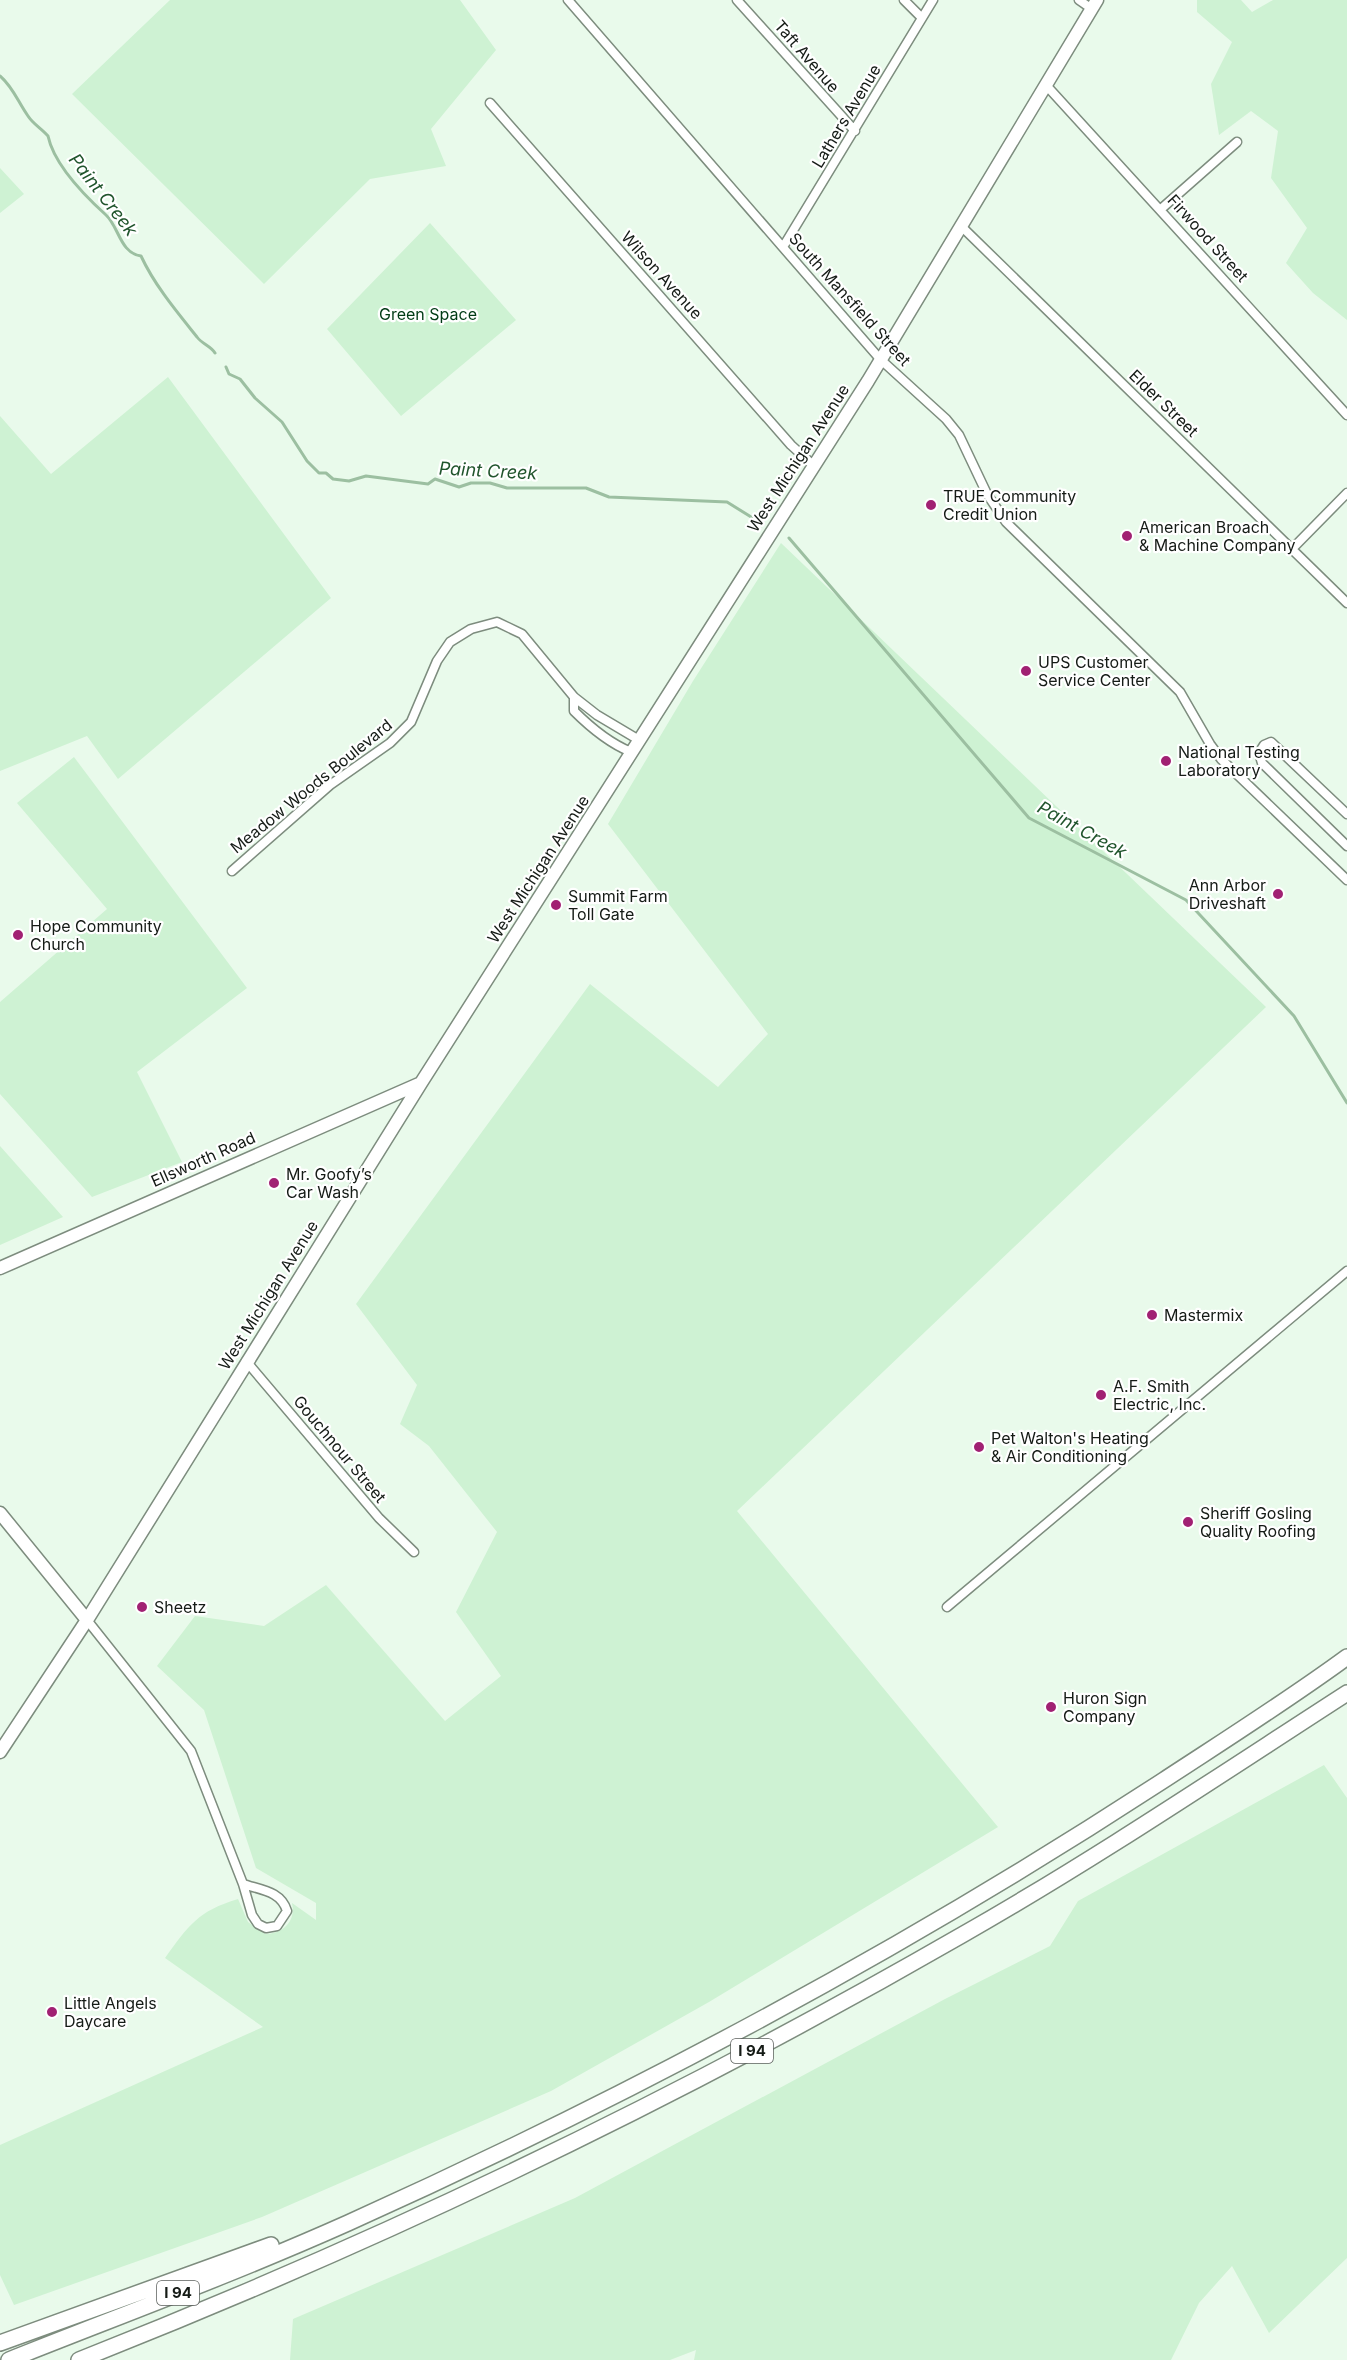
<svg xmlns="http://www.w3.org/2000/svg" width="1347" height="2360" viewBox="0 0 1347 2360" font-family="Inter,sans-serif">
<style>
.green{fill:#cef2d3}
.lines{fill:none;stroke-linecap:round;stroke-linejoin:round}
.stream{stroke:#9cbfa1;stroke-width:3}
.minor-casing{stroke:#7d8c7e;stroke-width:11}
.secondary-casing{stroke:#7d8c7e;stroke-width:15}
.motorway-casing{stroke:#7d8c7e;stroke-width:18}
.minor{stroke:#fff;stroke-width:8}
.secondary{stroke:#fff;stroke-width:12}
.motorway{stroke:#fff;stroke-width:15}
.poi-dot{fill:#a12173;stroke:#fff;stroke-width:2}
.labels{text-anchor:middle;stroke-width:4.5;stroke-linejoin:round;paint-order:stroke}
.shield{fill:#fff;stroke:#5b5f5c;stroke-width:1.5}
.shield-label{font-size:15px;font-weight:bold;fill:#151b16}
.street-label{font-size:16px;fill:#151b16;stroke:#fff}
.park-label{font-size:16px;fill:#013b15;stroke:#fff}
.poi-label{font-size:16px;fill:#151b16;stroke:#fff;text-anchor:start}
.water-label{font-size:18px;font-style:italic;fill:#21552d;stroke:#fff}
</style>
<rect width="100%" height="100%" fill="#e9faeb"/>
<!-- green -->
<path class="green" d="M170,0H460L496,50L431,129L446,166L370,179L264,284L72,94Z
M1197,0H1241L1252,12L1273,0H1347V320L1313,293L1286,263L1307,228L1271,178L1278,131L1251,111L1219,135L1211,84L1232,42L1197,12Z
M0,168L24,194L0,213Z
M430,223L516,320L401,416L327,329Z
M168,377L331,598L118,779L87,736L0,771V416L51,474Z
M781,543L1266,1007L737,1511L998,1827L709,2002L551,2091L262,2217L14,2305L0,2275V2145L263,2027L165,1958C189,1925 198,1911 238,1899L248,1922L265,1934C283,1933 296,1922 292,1903L316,1920V1903L256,1868L204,1710L157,1666L195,1616L264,1626L326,1585L445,1721L501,1676L456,1612L497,1532L429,1446L400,1424L417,1385L356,1304L590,984L718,1087L768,1034L608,824L693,681Z
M74,757L247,988L137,1072L182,1162L92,1197L0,1094V1002L107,909L17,803Z
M0,1146L63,1217L0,1245Z
M1324,1765L1347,1798V2258L1269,2333L1232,2266L1199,2303L1171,2360H694L696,2350L670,2360H290L293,2319L575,2198L945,1999L1050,1946L1078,1901Z"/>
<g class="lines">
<!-- stream -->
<path class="stream" d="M0,76C13,87 18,102 28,116C33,124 41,128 48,136C54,164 85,196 106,215C119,227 120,253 141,256C155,286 177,312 197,337C202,344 211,346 215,353
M226,367L229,374L240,379L255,398L282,422L307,461L319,473H326L333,479L349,481L366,476L428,484L435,479L459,487L471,483H490L507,488H586L609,497L727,502L756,520
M789,538L1029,818L1186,900L1294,1016L1347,1103"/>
<defs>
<path id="minor" d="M568,0L880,359L946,419L959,435L987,494L1006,522L1180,692L1210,744L1221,759L1347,880
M737,0L855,131
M904,0L922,18
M1079,0L1092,9
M1045,84L1347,415
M490,103L791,445L813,465
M1161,209L1237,142
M961,226L1347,603
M783,247L933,0
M1292,549L1347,493
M574,697V711C591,728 609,743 631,752
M1347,814L1271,742L1264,745L1259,753L1262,763L1347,846
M232,871L330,785L390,743L411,722L437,661L450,642L471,629L497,622L522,634L574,697L597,715L639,740
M246,1361L379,1518L414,1552
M947,1607L1347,1271
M87,1620L191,1751L243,1884L252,1915L258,1924L266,1928L277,1926L287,1911C281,1891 261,1890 243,1884"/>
<path id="secondary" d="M0,1268L421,1083
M0,1513L87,1620
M0,1752L87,1620L421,1083L868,381L1097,0"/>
<path id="motorway" d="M0,2343L271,2245
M9,2360C122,2315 236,2273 348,2223C630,2096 905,1949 1164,1780C1225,1740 1287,1701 1347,1657
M79,2360C384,2240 679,2098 962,1935C1094,1860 1220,1775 1347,1693"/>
</defs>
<!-- minor casing -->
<use href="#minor" class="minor-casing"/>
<!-- secondary casing -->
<use href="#secondary" class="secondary-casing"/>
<!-- motorway casing -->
<use href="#motorway" class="motorway-casing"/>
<!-- minor -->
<use href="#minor" class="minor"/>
<!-- secondary -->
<use href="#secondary" class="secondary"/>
<!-- motorway -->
<use href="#motorway" class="motorway"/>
</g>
<!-- markers -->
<g class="poi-dot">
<circle cx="931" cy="505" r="6"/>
<circle cx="1127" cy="536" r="6"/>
<circle cx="1026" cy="671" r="6"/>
<circle cx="1166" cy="761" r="6"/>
<circle cx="1278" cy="894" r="6"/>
<circle cx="556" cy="905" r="6"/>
<circle cx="18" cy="935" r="6"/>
<circle cx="274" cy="1183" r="6"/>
<circle cx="1152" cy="1315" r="6"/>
<circle cx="1101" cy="1395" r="6"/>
<circle cx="979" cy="1447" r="6"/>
<circle cx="1188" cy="1522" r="6"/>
<circle cx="142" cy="1607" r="6"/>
<circle cx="1051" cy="1707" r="6"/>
<circle cx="52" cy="2012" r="6"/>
</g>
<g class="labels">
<!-- shield labels -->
<g class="shield">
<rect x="731" y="2039" width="42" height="24" rx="4.5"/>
<rect x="157" y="2281" width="42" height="24" rx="4.5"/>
</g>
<g class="shield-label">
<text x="752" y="2056">I 94</text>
<text x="178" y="2298">I 94</text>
</g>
<!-- street labels -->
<g class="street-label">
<text transform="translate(807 56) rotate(49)" y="6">Taft Avenue</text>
<text transform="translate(846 116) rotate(-59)" y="6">Lathers Avenue</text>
<text transform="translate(1208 238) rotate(48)" y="6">Firwood Street</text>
<text transform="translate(662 275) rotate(48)" y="6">Wilson Avenue</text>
<text transform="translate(850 299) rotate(48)" y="6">South Mansfield Street</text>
<text transform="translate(1164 403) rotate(44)" y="6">Elder Street</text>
<text transform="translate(798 458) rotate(-57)" y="6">West Michigan Avenue</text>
<text transform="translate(311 786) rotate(-39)" y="6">Meadow Woods Boulevard</text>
<text transform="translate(538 869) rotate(-57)" y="6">West Michigan Avenue</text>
<text transform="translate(203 1159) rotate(-24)" y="6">Ellsworth Road</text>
<text transform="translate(268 1295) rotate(-58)" y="6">West Michigan Avenue</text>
<text transform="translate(340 1449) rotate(50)" y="6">Gouchnour Street</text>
</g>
<!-- park labels -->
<g class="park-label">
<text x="428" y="320">Green Space</text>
</g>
<!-- poi labels -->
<g class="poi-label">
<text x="943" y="502">TRUE Community<tspan x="943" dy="18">Credit Union</tspan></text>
<text x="1139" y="533">American Broach<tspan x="1139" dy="18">&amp; Machine Company</tspan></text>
<text x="1038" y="668">UPS Customer<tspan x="1038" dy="18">Service Center</tspan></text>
<text x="1178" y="758">National Testing<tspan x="1178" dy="18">Laboratory</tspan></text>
<text x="1266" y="891" text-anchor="end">Ann Arbor<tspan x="1266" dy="18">Driveshaft</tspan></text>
<text x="568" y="902">Summit Farm<tspan x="568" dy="18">Toll Gate</tspan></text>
<text x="30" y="932">Hope Community<tspan x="30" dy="18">Church</tspan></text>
<text x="286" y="1180">Mr. Goofy’s<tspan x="286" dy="18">Car Wash</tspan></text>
<text x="1164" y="1321">Mastermix</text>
<text x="1113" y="1392">A.F. Smith<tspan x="1113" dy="18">Electric, Inc.</tspan></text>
<text x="991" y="1444">Pet Walton's Heating<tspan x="991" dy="18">&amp; Air Conditioning</tspan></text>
<text x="1200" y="1519">Sheriff Gosling<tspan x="1200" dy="18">Quality Roofing</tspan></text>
<text x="154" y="1613">Sheetz</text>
<text x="1063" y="1704">Huron Sign<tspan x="1063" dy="18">Company</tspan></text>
<text x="64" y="2009">Little Angels<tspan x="64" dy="18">Daycare</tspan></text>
</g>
<!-- water labels -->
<g class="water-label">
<text transform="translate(103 195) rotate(52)" y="6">Paint Creek</text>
<text transform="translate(488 471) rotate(3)" y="6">Paint Creek</text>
<text transform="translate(1082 830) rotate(29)" y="6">Paint Creek</text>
</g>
</g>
</svg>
